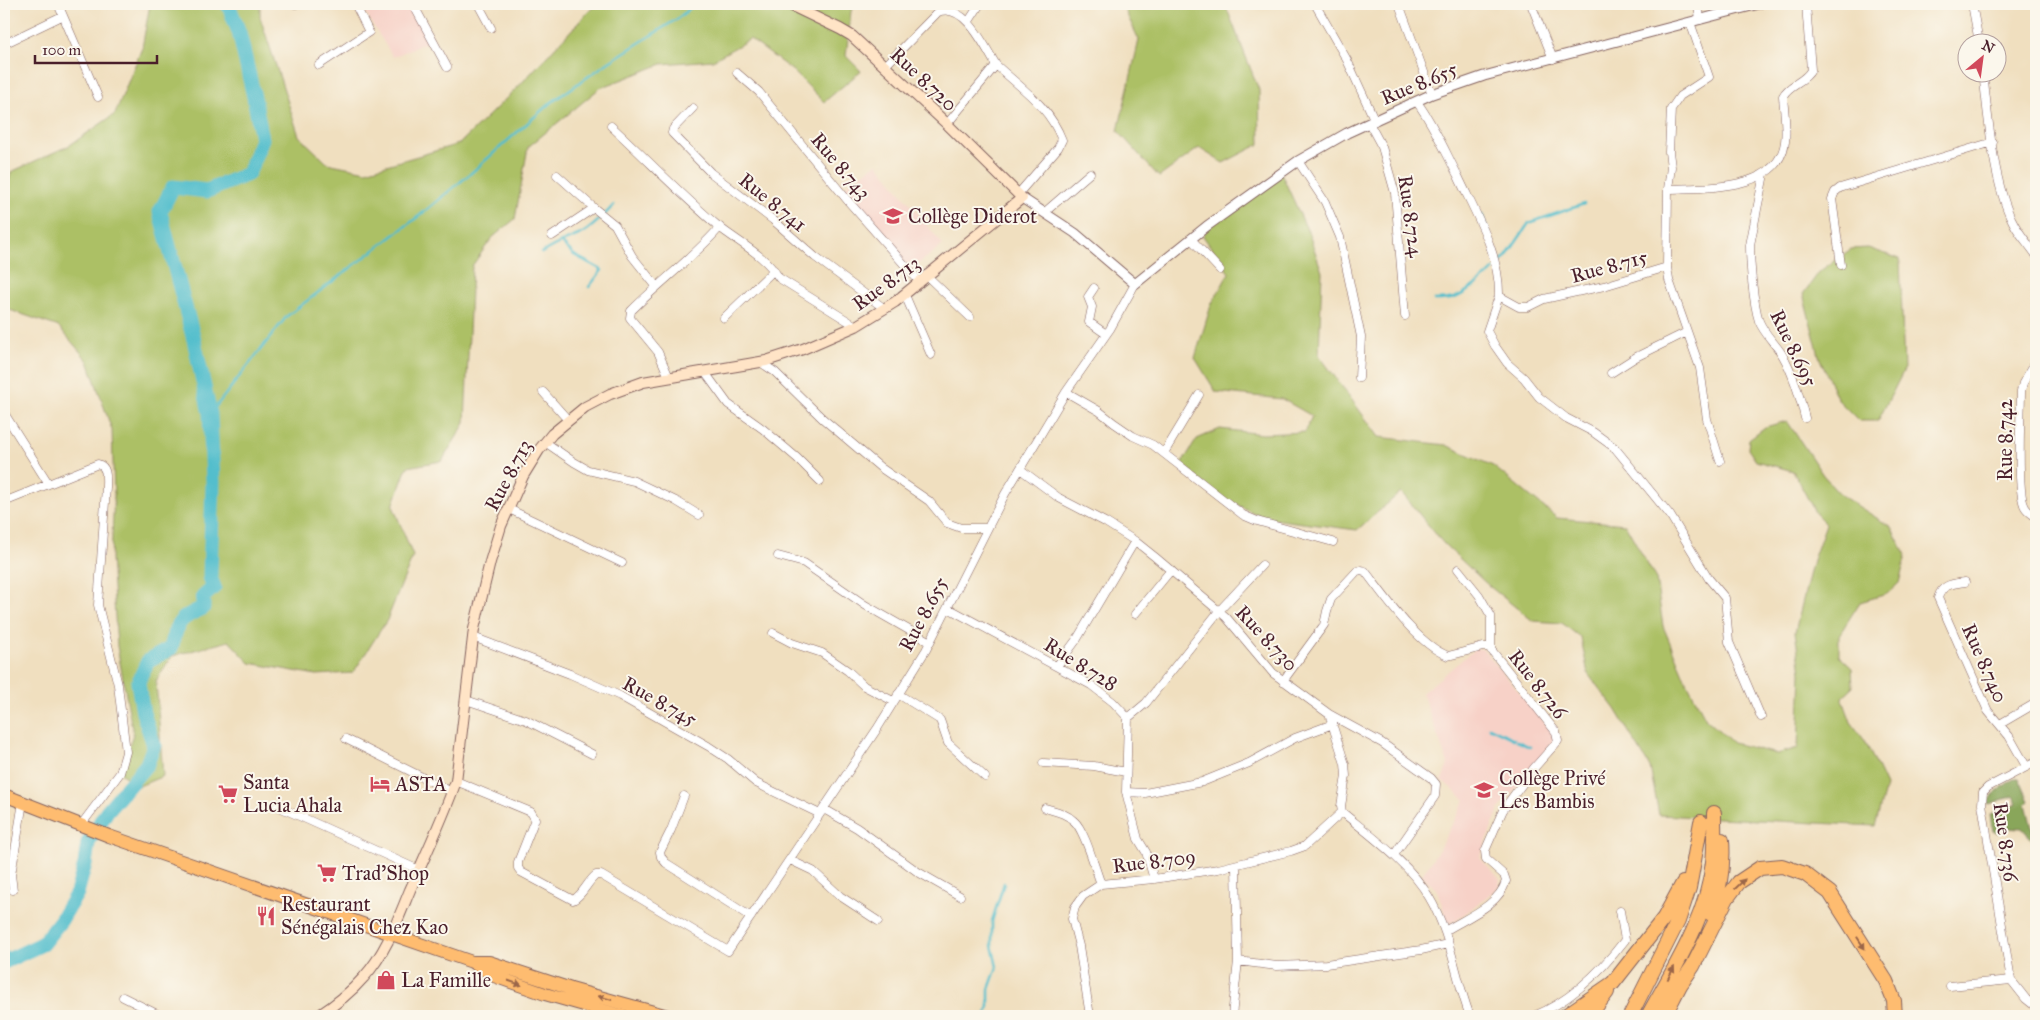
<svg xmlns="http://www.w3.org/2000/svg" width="2040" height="1020" viewBox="0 0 2040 1020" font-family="'IM FELL Great Primer',serif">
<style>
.built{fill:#f7d1c7}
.green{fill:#acc065;stroke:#7b7048}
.forest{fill:#89a65a;stroke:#6a6242}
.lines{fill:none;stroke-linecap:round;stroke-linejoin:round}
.stream{stroke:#52becc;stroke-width:2.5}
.river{stroke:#52becc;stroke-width:15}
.minor-casing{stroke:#84625f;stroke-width:9}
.tertiary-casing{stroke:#84625f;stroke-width:11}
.secondary-casing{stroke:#84625f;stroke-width:12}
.trunk-casing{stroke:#84625f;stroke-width:14}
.motorway-casing{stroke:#84625f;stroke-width:16}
.minor{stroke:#fff;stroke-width:8}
.tertiary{stroke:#fff;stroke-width:9}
.secondary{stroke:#ffe4c6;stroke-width:10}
.trunk{stroke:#febc70;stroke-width:12}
.motorway{stroke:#febc70;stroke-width:14}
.oneway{fill:#9b664a}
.labels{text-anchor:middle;stroke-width:4;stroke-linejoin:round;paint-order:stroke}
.street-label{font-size:20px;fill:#4a1f2b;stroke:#fbf7ec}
.poi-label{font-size:20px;fill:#4a1f2b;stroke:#fbf7ec;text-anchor:start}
</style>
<rect width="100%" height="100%" fill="#fbf7ec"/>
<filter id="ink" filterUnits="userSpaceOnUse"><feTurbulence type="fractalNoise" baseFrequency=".02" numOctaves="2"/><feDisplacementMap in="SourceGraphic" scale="10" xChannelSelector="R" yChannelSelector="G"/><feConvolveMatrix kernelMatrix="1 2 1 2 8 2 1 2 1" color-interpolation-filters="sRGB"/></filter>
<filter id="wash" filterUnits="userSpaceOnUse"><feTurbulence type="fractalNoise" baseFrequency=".0096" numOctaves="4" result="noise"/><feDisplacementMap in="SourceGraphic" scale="20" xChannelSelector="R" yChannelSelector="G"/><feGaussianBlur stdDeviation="1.12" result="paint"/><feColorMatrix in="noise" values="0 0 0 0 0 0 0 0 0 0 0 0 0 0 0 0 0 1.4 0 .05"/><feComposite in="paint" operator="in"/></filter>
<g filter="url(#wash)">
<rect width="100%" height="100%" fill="#f0dfbf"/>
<!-- built -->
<path class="built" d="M360,4H410L429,41L393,57Z
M877,163L943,245L910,270L843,188Z
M1475,649H1483L1552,731L1554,741L1499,809L1480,858L1500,879L1499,887L1457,920L1448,924L1437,890L1422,875L1438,851L1465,800L1442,780L1448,764L1422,693Z"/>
<!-- green -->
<path class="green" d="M150,4H260V17L299,136L327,163L366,171L459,144L516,89L593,7L602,4H857L851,11L846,56L861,71L824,102L793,71L750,39L713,60L662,64L600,88L528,147L515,219L492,238L472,266L465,423L442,461L407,467L393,506L413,556L387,620L353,673L316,675L250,663L229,641L172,656L156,681L163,776L139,786L120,773L133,734L117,646L111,558L114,495L112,430L88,361L59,327L4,308V202L11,172L70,145L115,114L142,48Z
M1122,4H1225L1259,90L1260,144L1223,163L1199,148L1159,177L1118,131L1139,40Z
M1281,173L1309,234L1322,272L1319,355L1379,437L1446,445L1493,466L1557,518L1625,524L1656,579L1663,626L1686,681L1706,719L1733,743L1777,754L1798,748L1801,672L1795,632L1813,560L1826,524L1816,514L1793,471L1756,461L1748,449L1749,439L1765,427L1787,421L1823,475L1842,496L1891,527L1906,555L1899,583L1887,594L1860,602L1839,635V656L1852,668L1853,687L1842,697L1851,722L1865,741L1886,786L1875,826L1659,815L1650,767L1615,709L1588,674L1581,638L1562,623L1533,621L1489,586L1444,544L1401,492L1357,530L1264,518L1215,494L1182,463L1197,439L1220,429L1263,434L1305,432L1312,416L1282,399L1216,392L1195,358L1211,305L1229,273L1203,236L1207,227Z
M1868,248L1900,259L1904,370L1878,421H1859L1838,400L1820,359L1803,294L1820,271L1851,249Z"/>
<!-- forest -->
<path class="forest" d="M2015,778H2019L2029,801L2026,804L2036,844L2022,828L2007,827L1998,834L1993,831L1990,814L2017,804L2013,796L1989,804L1987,802C1990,796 2009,782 2015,778Z"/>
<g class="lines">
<!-- stream -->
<path class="stream" d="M1482,215L1488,233
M561,242L574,255L602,270L589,287
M542,253C554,244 568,240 581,234C594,227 604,215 614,205
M1498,265L1506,257L1529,223L1584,204
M1434,300C1440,300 1448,300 1454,298C1464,295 1487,277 1494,269
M210,414L287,316L419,216L470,174L549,104L609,62L677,19L695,4
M1489,727L1514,739
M1517,741L1530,747
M985,1016L989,1007V989L997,967L992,945V921L1004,883"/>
<!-- river -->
<path class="river" d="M4,962L42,944L61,920L77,893L85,864L88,843L107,811L147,764L154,745L143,713L138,683L148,661L171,648C178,622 177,619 203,608V597L214,587L210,577L213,482L210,414L194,340L160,212L173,187L207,191L248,174L262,139L254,97L239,32L228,4"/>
</g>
</g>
<g filter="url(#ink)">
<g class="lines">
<defs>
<path id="minor" d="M58,4L98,97
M295,4H296
M413,4L447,67
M478,4L491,28
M1315,4L1347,60L1375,121
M1399,4L1432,94
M1531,4L1553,59
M1698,4L1700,20
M1972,4L1979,42
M969,21L980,4
M4,44L62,16
M319,65L369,32L355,4
M996,65C1022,89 1049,106 1062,140L1058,148L1018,194
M885,66L938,12C965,2 985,47 996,65L947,124
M1983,72C1988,115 1993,182 2012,220C2018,233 2028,243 2036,255
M737,73L759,92L848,201L919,281
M1417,102C1434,125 1445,151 1458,176C1475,213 1500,253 1499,296L1519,307H1528L1544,299L1604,286L1667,267L1668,189C1704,187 1778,192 1785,142C1787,128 1784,111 1783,96C1789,84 1805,82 1811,70L1806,4
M693,108L673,129L672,133L711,173L773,220L815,257L885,309
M1369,123L1382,147L1395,193L1405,316
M611,126C647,159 681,195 718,226C739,243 764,254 779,278L856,326
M1298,161L1325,202L1340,237L1361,337L1359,378
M1764,174L1750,245C1750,264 1753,302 1759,321C1764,334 1776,344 1783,356C1794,375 1800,397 1805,418
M557,175L594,208
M1668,189L1671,167L1669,152L1671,109L1680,96L1709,77L1690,22
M1045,212L1090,173
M552,236L594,208L615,225L632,256L656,286
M1191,239L1220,270
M1841,265L1832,199L1835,192L1840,188L1993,142
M1667,267L1669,280L1700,368L1707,419L1720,461
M926,275L970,317
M1094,288L1088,297L1092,307L1089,322L1106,334
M905,295L931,355
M1499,296L1487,331L1495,346L1507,363L1524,378L1539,397L1566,418L1593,432L1615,448L1670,515L1709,579L1725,598L1729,642L1761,717
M724,318L774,270
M2036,361L2023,383L2021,391C2021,412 2016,493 2025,507C2027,511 2032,514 2036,517
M760,362L775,372L822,418L881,468L929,501L947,523L961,528H987
M704,371L728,404L763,429L797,458L820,481
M1611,373L1636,357L1687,332
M669,377L658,352L630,318L631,311C660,282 693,258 720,227
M543,392L568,420
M1066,392L1099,411L1114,423L1133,436L1153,445L1243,515L1257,521L1333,542
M4,413L48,483
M545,442L574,462L588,470L634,481L676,501L699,515
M1164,453L1199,395
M1020,469L1059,498L1105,522L1135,541L1155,557L1226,617L1273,673L1329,714L1345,764L1346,776L1341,806L1342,812C1371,836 1411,865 1429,897C1451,934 1455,977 1470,1016
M4,502L98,464C108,467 106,478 106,487L98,605L118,685L126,752L120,773L81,825
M509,509L622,563
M778,556L804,563L865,605L930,642
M1458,569L1479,595L1491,616V650
M1965,582C1952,584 1942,584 1938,598L1988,711L2009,736L2026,766
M948,608L1091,685L1113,702L1128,718L1126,792L1138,839L1146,852L1154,879
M1135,614L1171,570
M773,633L792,643L822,653L848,671L864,686L893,701
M473,637L570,674L620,696L708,746L728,759L756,783L820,814
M1057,666L1077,639L1135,541
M1283,681L1324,625L1327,611L1331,599L1357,571L1361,570L1365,571C1385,597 1417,644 1448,656L1483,647H1489L1556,732L1558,741L1534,768L1503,810L1485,851L1486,859L1504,875L1506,881C1499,906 1465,918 1445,931
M898,694L940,720L948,743L985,777
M466,700L526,720L592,754
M1329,714L1382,743L1431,778L1436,784L1435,796L1394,855
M1128,718L1146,703L1219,611L1262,565
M2000,724L2036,703
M346,739L452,792
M2036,762L1988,787L1983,792L1982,804L2011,980L2026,999L2036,1007
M1043,763L1094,766L1126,772
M456,781L531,812L535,819L518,862V868L521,872L573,900C583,895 587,882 596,875H601L728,951L877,729L926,650L1005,494L1066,392L1110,329L1135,284
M1126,792L1145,793L1202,782L1249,763L1295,738L1333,724
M684,796L671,830L660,852L661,857L666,863L751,917
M277,806L419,870
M1045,808C1055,811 1066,813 1074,821C1085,830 1095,869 1101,884
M824,809L857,828L918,872L960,896
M790,860L813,871L840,896L878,921
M13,890L11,875L23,802
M1238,961L1277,966L1326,964L1421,950L1448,944
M1950,986L2011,980
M123,997L161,1016
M1090,1016L1079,946L1072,919L1075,907L1083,896L1101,884L1154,879L1218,869L1291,851L1305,846L1342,812
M1232,1016L1238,961L1236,866
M1534,1016C1571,1001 1601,971 1625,940L1620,911"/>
<path id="tertiary" d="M1022,198L1075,233L1135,284L1207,226L1298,161L1347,133L1432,94L1484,76L1759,4"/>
<path id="secondary" d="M318,1016C335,1005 351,992 364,977C386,953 398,919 410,890C426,854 443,818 456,781L474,629L490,562L501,526L523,476L539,450L552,434L585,407L610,394L643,382L766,361L803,349L856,326L895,302L1022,198L947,124L852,36L840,29L788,4"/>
<path id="trunk" d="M4,795L109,836L472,962L494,976L545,994L623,1016
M472,962H489L571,989L668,1016"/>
<path id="motorway" d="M1711,914C1720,890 1724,866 1722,840
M1565,1016L1613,983L1664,918L1683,883
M1589,1016L1607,992
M1630,1016L1678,921L1689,888L1701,822
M1648,1016C1674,968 1707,918 1713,862C1715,846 1714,829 1714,813
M1664,1016L1680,985L1693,966L1727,898L1739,882L1760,868L1782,866L1805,874L1830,893L1886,981L1894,1001L1895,1016"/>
</defs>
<!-- minor casing -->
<use href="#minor" class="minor-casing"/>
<!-- tertiary casing -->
<use href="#tertiary" class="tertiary-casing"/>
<!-- secondary casing -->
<use href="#secondary" class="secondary-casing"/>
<!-- trunk casing -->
<use href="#trunk" class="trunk-casing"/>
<!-- motorway casing -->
<use href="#motorway" class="motorway-casing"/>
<!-- minor -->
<use href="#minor" class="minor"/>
<!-- tertiary -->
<use href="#tertiary" class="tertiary"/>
<!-- secondary -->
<use href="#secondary" class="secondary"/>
<!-- trunk -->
<use href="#trunk" class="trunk"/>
<!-- motorway -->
<use href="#motorway" class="motorway"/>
</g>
<!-- one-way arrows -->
<defs><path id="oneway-solid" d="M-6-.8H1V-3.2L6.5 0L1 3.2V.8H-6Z" transform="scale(1.25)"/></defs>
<g class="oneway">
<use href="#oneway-solid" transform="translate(1740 884) rotate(-44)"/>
<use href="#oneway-solid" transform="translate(1861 943) rotate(57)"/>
<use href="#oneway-solid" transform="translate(1671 973) rotate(-62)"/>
<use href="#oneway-solid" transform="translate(515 983) rotate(19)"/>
<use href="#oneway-solid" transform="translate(605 998) rotate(-164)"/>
</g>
</g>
<!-- icons -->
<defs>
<symbol id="school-bare" viewBox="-9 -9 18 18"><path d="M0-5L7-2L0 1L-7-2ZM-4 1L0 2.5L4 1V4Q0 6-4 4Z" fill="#d1495b" stroke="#fbf7ec" stroke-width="2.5" paint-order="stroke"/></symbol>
<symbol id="hotel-bare" viewBox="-9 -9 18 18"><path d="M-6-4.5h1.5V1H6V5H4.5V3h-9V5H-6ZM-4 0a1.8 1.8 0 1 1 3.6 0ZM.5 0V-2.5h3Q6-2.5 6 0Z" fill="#d1495b" stroke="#fbf7ec" stroke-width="2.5" paint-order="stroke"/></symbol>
<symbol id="supermarket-bare" viewBox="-9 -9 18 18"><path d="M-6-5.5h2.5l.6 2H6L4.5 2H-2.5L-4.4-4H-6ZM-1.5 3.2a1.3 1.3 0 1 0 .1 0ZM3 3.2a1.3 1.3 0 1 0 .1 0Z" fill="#d1495b" stroke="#fbf7ec" stroke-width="2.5" paint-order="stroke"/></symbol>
<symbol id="restaurant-bare" viewBox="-9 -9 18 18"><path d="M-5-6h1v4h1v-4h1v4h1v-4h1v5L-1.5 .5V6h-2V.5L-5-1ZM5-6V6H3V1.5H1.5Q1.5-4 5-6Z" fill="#d1495b" stroke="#fbf7ec" stroke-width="2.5" paint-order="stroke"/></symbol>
<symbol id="shop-bare" viewBox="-9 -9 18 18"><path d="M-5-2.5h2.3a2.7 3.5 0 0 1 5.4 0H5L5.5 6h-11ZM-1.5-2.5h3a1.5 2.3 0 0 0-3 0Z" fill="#d1495b" stroke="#fbf7ec" stroke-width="2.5" paint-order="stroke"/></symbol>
</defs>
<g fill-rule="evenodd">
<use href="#school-bare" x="879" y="202" width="28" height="28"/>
<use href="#hotel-bare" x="366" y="770" width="28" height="28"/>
<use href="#school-bare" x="1470" y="776" width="28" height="28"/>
<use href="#supermarket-bare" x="214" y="780" width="28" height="28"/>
<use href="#supermarket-bare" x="313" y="859" width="28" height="28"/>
<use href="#restaurant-bare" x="252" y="902" width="28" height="28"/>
<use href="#shop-bare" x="372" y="966" width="28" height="28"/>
</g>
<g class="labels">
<!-- street labels -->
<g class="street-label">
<text transform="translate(924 79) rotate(43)" y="7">Rue 8.720</text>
<text transform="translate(1419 83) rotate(-23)" y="7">Rue 8.655</text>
<text transform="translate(841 166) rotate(50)" y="7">Rue 8.743</text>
<text transform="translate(773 202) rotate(39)" y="7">Rue 8.741</text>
<text transform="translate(1411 216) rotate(82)" y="7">Rue 8.724</text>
<text transform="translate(1609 266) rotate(-15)" y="7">Rue 8.715</text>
<text transform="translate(886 283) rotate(-36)" y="7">Rue 8.713</text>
<text transform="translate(1794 348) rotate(64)" y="7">Rue 8.695</text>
<text transform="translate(2005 440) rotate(-90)" y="7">Rue 8.742</text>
<text transform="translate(508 475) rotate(-62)" y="7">Rue 8.713</text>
<text transform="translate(923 614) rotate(-62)" y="7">Rue 8.655</text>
<text transform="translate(1267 638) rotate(47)" y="7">Rue 8.730</text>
<text transform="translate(1985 663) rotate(66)" y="7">Rue 8.740</text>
<text transform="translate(1081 664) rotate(32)" y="7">Rue 8.728</text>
<text transform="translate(1538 684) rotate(52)" y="7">Rue 8.726</text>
<text transform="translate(660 701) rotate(29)" y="7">Rue 8.745</text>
<text transform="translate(2006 842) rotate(82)" y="7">Rue 8.736</text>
<text transform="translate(1154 861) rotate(-7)" y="7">Rue 8.709</text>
</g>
<!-- poi labels -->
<g class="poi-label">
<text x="908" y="223">Collège Diderot</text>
<text x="1499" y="785">Collège Privé<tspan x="1499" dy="23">Les Bambis</tspan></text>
<text x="243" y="789">Santa<tspan x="243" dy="23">Lucia Ahala</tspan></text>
<text x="395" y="791">ASTA</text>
<text x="342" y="880">Trad'Shop</text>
<text x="281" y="911">Restaurant<tspan x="281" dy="23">Sénégalais Chez Kao</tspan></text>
<text x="401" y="987">La Famille</text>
</g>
</g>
<!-- margin -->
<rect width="2040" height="1020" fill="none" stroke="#fbf7ec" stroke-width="20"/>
<!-- north arrow -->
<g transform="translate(1982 58) rotate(29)"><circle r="24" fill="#fbf7ec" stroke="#b4a19f"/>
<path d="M0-4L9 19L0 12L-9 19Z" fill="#d1495b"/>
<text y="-8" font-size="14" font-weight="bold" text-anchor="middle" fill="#4a1f2b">N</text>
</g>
<!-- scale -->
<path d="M35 55v8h122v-8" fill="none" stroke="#4a1f2b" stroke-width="2.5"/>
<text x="42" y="55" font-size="15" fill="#4a1f2b" stroke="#fbf7ec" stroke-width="4" paint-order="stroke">100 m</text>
</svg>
